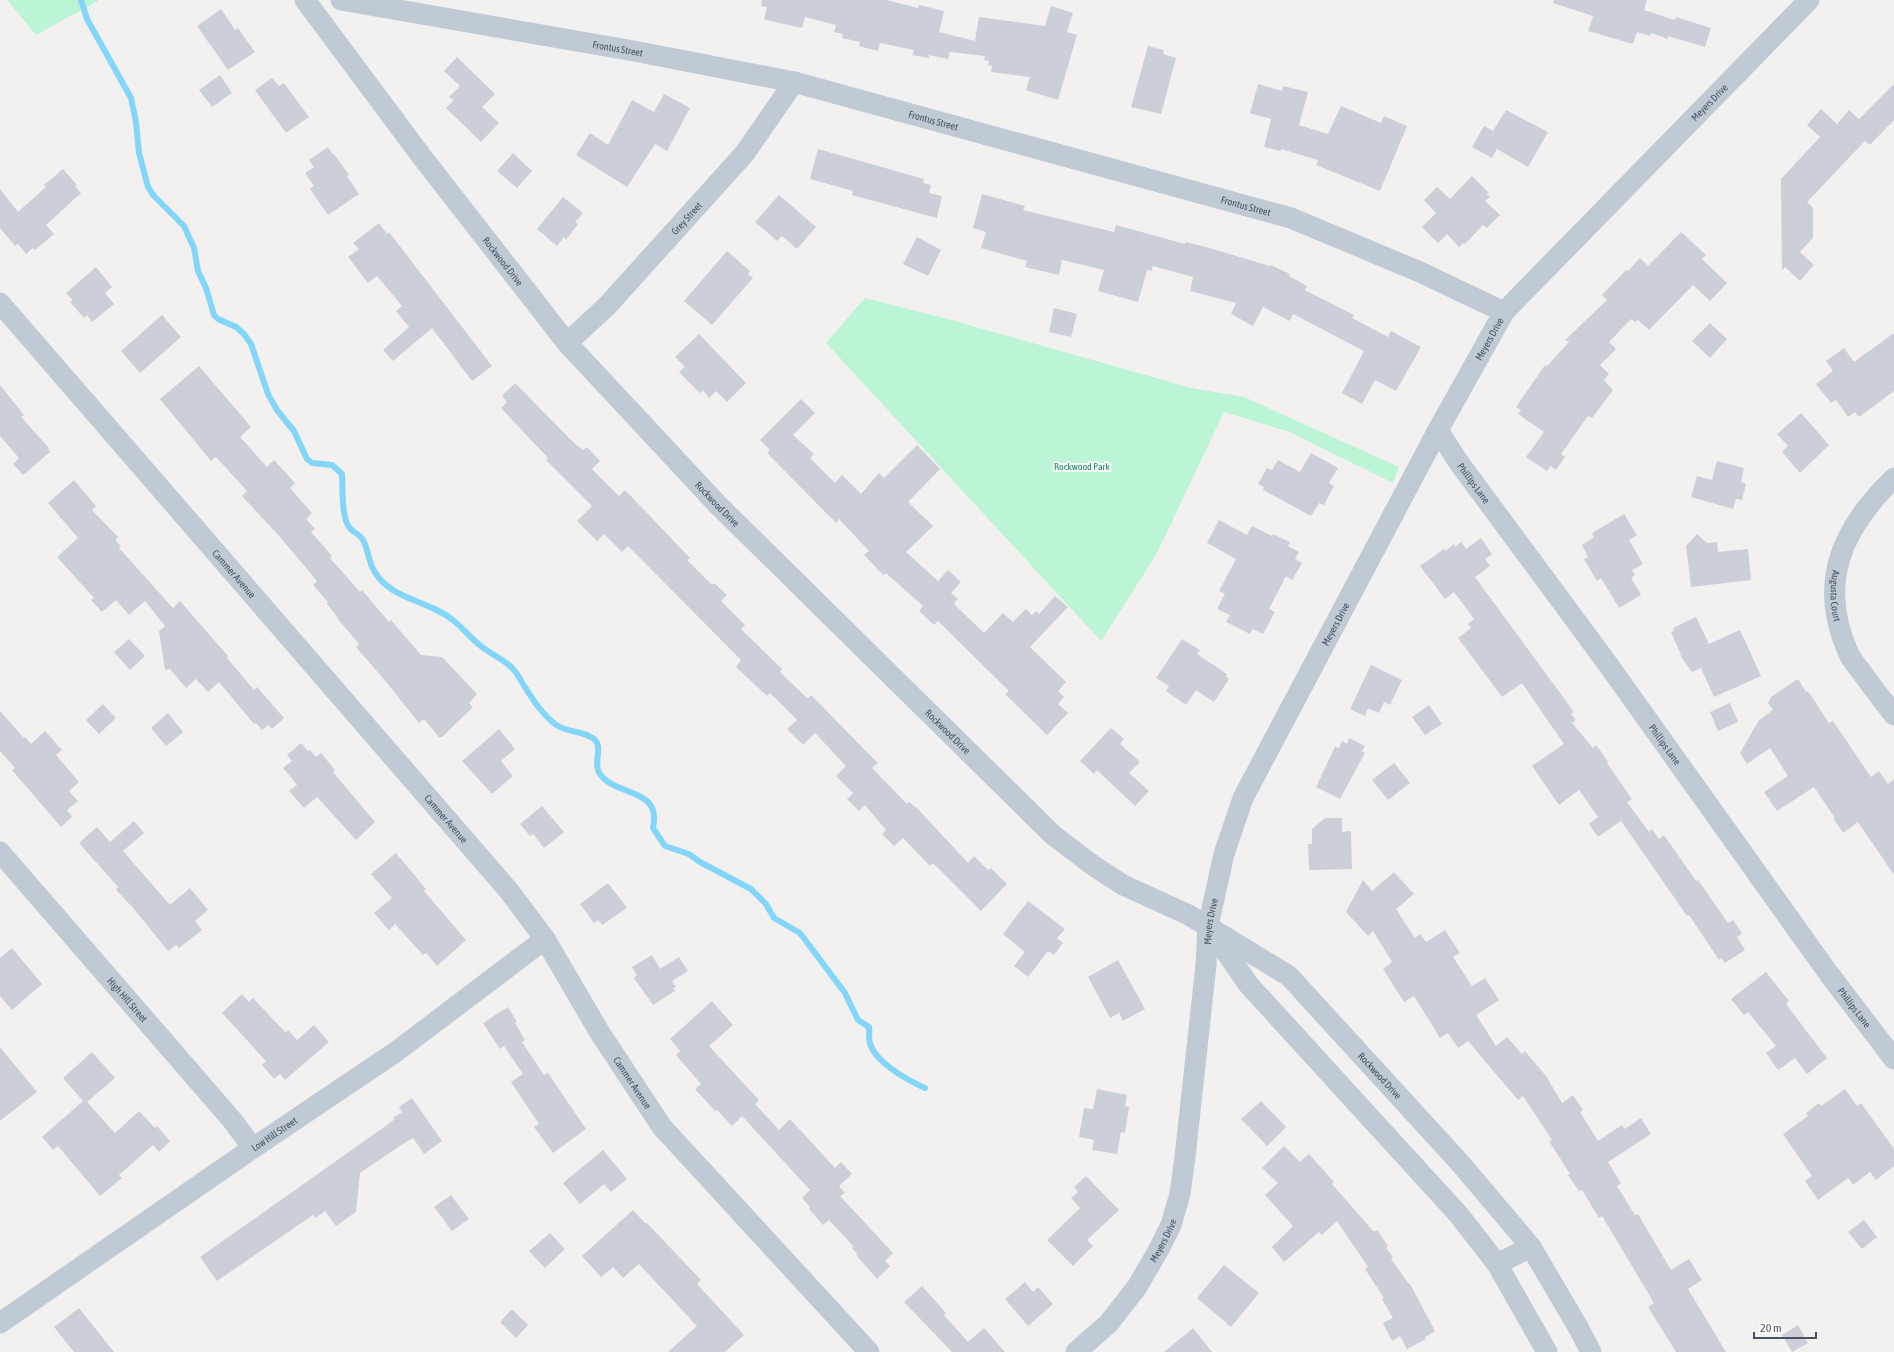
<svg xmlns="http://www.w3.org/2000/svg" width="1894" height="1352" viewBox="0 0 1894 1352" font-family="'Asap Condensed',sans-serif">
<style>
.green{fill:#bbf5d5}
.lines{fill:none;stroke-linecap:round;stroke-linejoin:round}
.stream{stroke:#83d6f7;stroke-width:6}
.building{fill:#cccfd7}
.minor{stroke:#c0cad4;stroke-width:21}
.labels{text-anchor:middle;stroke-width:4;stroke-linejoin:round;paint-order:stroke}
.street-label{font-size:10px;fill:#465261;stroke:#fff}
.park-label{font-size:10px;fill:#0c8753;stroke:#fff}
</style>
<rect width="100%" height="100%" fill="#f3f1f0"/>
<!-- green -->
<path class="green" d="M7,0H98V1L36,35Z
M865,298L955,321L1191,388L1244,397L1399,467L1393,483L1290,432L1224,412L1156,555L1101,641L826,343Z"/>
<g class="lines">
<!-- stream -->
<path class="stream" d="M81,0L87,19L131,98L136,122L139,153L148,187L154,196L184,226L194,248L198,271L206,288L214,315L218,319L236,327L244,334L251,344L268,394L277,410L294,431L307,459L312,463L332,465L342,474C343,488 341,516 349,527C353,533 361,534 364,542C370,555 368,565 379,578C397,600 432,602 454,621C464,629 471,639 481,646C490,654 504,659 513,669C517,673 520,679 523,684C532,698 541,713 555,724C566,733 583,730 594,739C604,747 592,763 600,774C616,797 662,787 653,828L665,846L689,854L700,862L751,889L766,904L774,918L800,933L845,993L858,1020L869,1027C870,1033 868,1038 870,1043C875,1062 907,1080 925,1088"/>
</g>
<!-- building -->
<path class="building" d="M762,0H886L918,8L919,5L944,11L939,32L975,41L979,17L1045,26L1051,6L1073,13L1067,32L1077,35L1058,100L1026,90L1030,77L991,72L992,66L988,65L989,61L984,60L985,56L950,52L948,59L929,55V58L912,55L914,50L880,43L878,51L859,46L860,42L842,38L843,34L834,32L836,25L805,17L802,28L766,20L764,19L767,7L761,6Z
M1554,0H1647L1644,10L1675,20L1676,17L1711,28L1705,47L1668,36V39L1651,33L1650,36L1637,32L1633,44L1588,31L1593,16L1553,3Z
M221,9L235,30L238,28L255,52L228,70L197,26Z
M1148,46L1164,50L1163,54L1176,58L1161,114L1131,107Z
M457,57L495,94L482,107L499,123L481,142L446,108L454,100L449,97L460,86L444,71Z
M220,75L232,93L212,107L199,90Z
M272,78L279,86L284,83L309,117L286,133L255,90Z
M1258,84L1282,91L1283,86L1308,92L1299,125L1328,134L1341,106L1381,123L1384,116L1407,126L1380,191L1316,165L1318,160L1281,149V151L1264,147L1271,119L1250,113Z
M1894,84V120L1870,145L1865,141L1807,202L1813,208V238L1800,252L1814,265L1800,281L1785,267L1782,270L1781,179L1820,137L1807,125L1821,109L1837,124L1849,110L1859,119Z
M664,94L690,108L667,151L655,144L627,187L576,155L590,133L608,145L632,100L654,112Z
M1506,110L1548,132L1528,167L1497,149L1492,158L1472,147L1484,126L1493,131Z
M328,147L333,155L334,154L349,175L347,176L359,194L328,215L310,189L314,186L305,173L314,167L309,160Z
M818,149L924,179L923,183L931,185L929,193L942,196L937,218L852,195L853,191L810,179Z
M513,153L532,171L517,188L497,171Z
M63,169L77,185L75,186L81,193L46,225L54,234L35,250L33,248L26,254L18,244L15,246L0,228V189L18,212L46,187L44,185Z
M1472,176L1489,193L1487,194L1490,197L1485,201L1500,215L1487,228L1483,225L1465,244L1463,243L1459,247L1447,234L1438,243L1422,227L1436,213L1424,200L1437,187L1450,199Z
M982,194L1025,206L1023,210L1114,232L1116,225L1185,244V242L1206,247L1270,266L1271,265L1290,274L1289,276L1307,286L1305,290L1354,315L1352,318L1388,337L1391,331L1421,347L1396,391L1375,380L1362,404L1342,393L1364,351L1293,314L1290,321L1263,307L1253,326L1231,314L1236,303L1190,291L1193,277L1153,266L1151,271L1147,270L1138,302L1098,291L1104,270L1062,260L1059,275L1025,267L1027,261L981,248L986,232L973,228Z
M779,195L816,227L797,249L782,236L777,241L755,222Z
M563,197L583,213L575,222L578,224L566,240L564,237L557,246L537,229Z
M379,223L387,234L389,232L492,366L472,381L432,328L393,361L383,350L409,327L396,311L402,306L377,276L368,283L348,257L359,249L353,243Z
M1681,232L1706,255L1702,259L1727,283L1710,301L1693,285L1649,330L1638,320L1635,322L1631,319L1609,342L1616,349L1600,365L1609,374L1604,380L1613,390L1592,418L1588,416L1561,454L1565,457L1556,470L1550,466L1547,471L1526,457L1544,432L1518,414L1521,410L1516,407L1545,365L1547,366L1569,342L1565,340L1607,300L1602,295L1626,270L1628,271L1640,258L1648,266Z
M917,237L941,250L928,276L903,264Z
M727,251L750,271L748,274L753,278L712,325L684,301Z
M96,267L112,287L105,293L114,304L92,322L87,315L84,318L70,302L73,300L66,293Z
M1054,308L1077,314L1071,337L1049,332Z
M162,315L181,337L140,373L121,351Z
M1710,323L1727,339L1710,358L1692,341Z
M1894,333V391L1859,417L1855,412L1848,417L1836,400L1831,403L1816,384L1833,371L1826,361L1844,348L1854,362Z
M699,334L746,383L727,402L716,391L709,398L703,390L700,393L679,372L685,367L675,357Z
M199,366L251,427L240,437L267,467L274,460L295,483L290,488L312,513L306,519L315,529L311,532L332,556L330,558L360,592L362,590L389,622L391,620L421,655L442,657L477,694L469,703L473,707L442,737H439L424,719L419,723L387,683L356,647L359,644L337,618H338L327,604L328,602L313,585L317,581L280,537L242,496L247,491L216,457L211,461L160,399Z
M515,383L574,443L583,450L587,447L600,461L592,469L619,496L625,490L690,558L687,560L712,585L714,583L727,595L721,601L745,625L741,629L782,669L780,672L808,699L811,695L864,749L878,763L872,768L907,804L909,802L918,809L968,863L974,856L988,870L991,868L1007,884L981,911L933,863L930,866L903,838L894,846L882,834L886,830L865,805L859,811L847,799L853,793L836,776L846,766L815,733L803,745L787,729L797,720L770,693L767,696L736,667L741,660L628,546L622,552L604,534L597,541L577,521L592,506L546,460L548,458L501,408L507,402L502,396Z
M0,385L24,415L21,417L49,448L48,449L50,452L23,475L13,464L19,458L0,436Z
M801,399L815,413L793,435L814,454L810,458L835,483L842,475L861,494L879,473L884,478L917,445L940,469L908,502L933,526L906,552L938,581L948,570L961,582L951,593L958,599L954,604L984,633L1003,613L1013,622L1026,609L1032,615L1036,611L1039,614L1055,596L1068,607L1030,647L1066,682L1058,691L1064,697L1058,704L1068,713L1047,735L1005,694L1009,691L938,621L934,625L919,611L923,606L886,573L883,575L864,555L869,551L839,519L836,523L767,453L770,450L760,440Z
M1801,413L1829,445L1800,473L1782,452L1788,446L1777,434Z
M1311,453L1338,468L1329,483L1334,486L1324,505L1319,503L1311,516L1263,490L1264,487L1258,484L1267,468L1272,470L1278,460L1300,472Z
M1717,461L1744,468L1741,482L1746,484L1742,500L1736,499L1733,509L1691,497L1697,476L1712,480Z
M74,480L96,506L92,510L118,537L115,540L121,546L119,548L173,608L180,601L228,656L227,658L254,690L257,687L284,718L272,729L268,725L262,730L256,723L254,724L219,682L208,692L196,679L186,688L170,669L165,670L159,631L165,626L145,601L129,615L116,600L102,612L91,600L94,598L57,557L78,538L48,503Z
M1624,514L1637,535L1629,540L1643,564L1632,570L1635,575L1631,578L1641,595L1619,608L1601,578L1597,581L1584,559L1588,557L1582,545L1594,537L1592,533Z
M1219,520L1247,535L1252,526L1272,536L1273,534L1290,542L1288,546L1299,552L1295,559L1302,563L1292,580L1286,576L1269,609L1275,612L1263,634L1253,629L1250,634L1226,622L1230,615L1217,609L1225,594L1219,591L1236,559L1207,543Z
M1697,534L1707,543L1717,542L1718,552L1748,549L1751,580L1691,587L1686,546Z
M1481,538L1492,554L1485,559L1490,566L1475,577L1574,712L1571,714L1576,720L1572,723L1593,748L1596,745L1608,761L1607,763L1632,799L1627,802L1649,832L1652,829L1659,839L1664,835L1696,881L1698,880L1728,923L1733,920L1742,933L1737,937L1745,950L1725,963L1721,958L1719,960L1689,915L1687,916L1621,821L1598,837L1589,824L1598,817L1579,790L1559,805L1532,766L1564,744L1522,683L1502,697L1458,638L1471,628L1468,624L1474,619L1454,592L1445,599L1420,566L1444,549L1445,551L1454,544L1455,547L1461,542L1466,549Z
M1696,617L1709,644L1740,630L1761,676L1714,697L1701,668L1692,672L1680,655H1681L1671,632L1674,631L1673,628Z
M129,639L145,656L130,670L114,652Z
M1182,639L1200,650L1197,654L1227,674L1226,676L1229,679L1214,702L1196,690L1186,705L1166,691L1169,686L1156,678Z
M1371,665L1402,680L1390,705L1384,702L1379,713L1368,708L1365,716L1350,709Z
M1798,679L1806,692L1808,691L1829,723L1833,721L1871,777L1879,771L1888,784L1894,779V875L1858,822L1843,833L1834,819L1835,818L1814,787L1777,811L1764,792L1788,776L1770,748L1747,764L1740,753L1759,720L1773,710L1768,703L1771,697Z
M1730,703L1738,722L1718,731L1710,712Z
M103,704L116,718L99,734L86,720Z
M1429,705L1442,724L1425,735L1412,717Z
M0,711L24,738L25,737L31,744L45,731L62,750L56,755L79,782L69,791L78,801L67,810L72,817L61,827L12,770L15,768L0,751Z
M168,713L183,732L166,746L151,728Z
M1111,728L1124,739L1120,744L1140,762L1129,773L1149,791L1135,806L1097,770L1094,774L1080,761Z
M499,729L515,749L501,761L513,776L492,794L462,761Z
M1349,738L1365,746L1362,751L1365,753L1340,799L1316,787L1335,747L1339,748L1342,741L1347,744Z
M301,743L308,751L310,750L316,757L321,753L335,770L333,772L375,822L356,840L317,797L304,808L289,791L297,785L283,768L292,761L287,755Z
M1394,763L1410,783L1388,800L1372,780Z
M542,806L564,832L544,848L533,834L530,836L520,824Z
M1325,818H1342V832L1351,831L1352,869L1309,870L1308,844H1312V829Z
M134,821L144,833L123,851L170,905L190,888L208,910L195,921L202,930L179,948L176,945L168,951L134,909L116,890L118,887L79,843L97,827L110,842Z
M396,853L426,889L424,891L466,940L437,966L426,953L423,955L395,924L389,930L374,913L392,898L371,874Z
M1394,872L1414,894L1396,909L1415,938L1420,934L1426,942L1445,930L1460,953L1453,957L1472,986L1485,978L1499,1000L1476,1015L1496,1046L1507,1037L1522,1054L1525,1051L1546,1076L1562,1103L1573,1095L1583,1110L1580,1112L1598,1141L1622,1125L1625,1129L1641,1118L1651,1134L1608,1162L1621,1183L1617,1186L1635,1215L1638,1214L1671,1270L1689,1259L1702,1280L1688,1289L1726,1352H1676L1648,1307L1654,1303L1602,1216L1599,1218L1582,1190L1579,1191L1568,1175L1570,1174L1549,1141L1552,1140L1523,1096L1518,1100L1468,1041L1458,1048L1448,1033L1440,1038L1414,996L1404,1002L1383,969L1392,962L1373,931L1368,936L1346,912L1363,880L1372,891Z
M608,883L627,908L602,925L598,920L594,923L580,904Z
M1028,901L1065,929L1057,938L1063,943L1054,955L1048,951L1028,977L1014,966L1025,952L1003,934Z
M12,948L42,984L12,1010L0,996V958Z
M652,955L660,969L679,957L688,971L672,981L676,987L673,988L675,991L653,1005L634,978L637,975L632,967Z
M1118,960L1145,1009L1123,1021L1119,1013L1110,1018L1088,977Z
M1766,972L1789,1001L1786,1004L1827,1058L1807,1074L1795,1058L1778,1070L1766,1053L1776,1046L1748,1012L1744,1015L1731,999Z
M242,994L249,1002L253,998L286,1033L288,1030L297,1040L314,1025L329,1042L285,1080L280,1074L274,1079L262,1065L266,1061L222,1013Z
M712,1001L733,1025L709,1046L759,1100L755,1104L779,1130L790,1119L835,1168L841,1162L852,1174L839,1186L845,1193L840,1196L893,1253L885,1261L890,1266L877,1279L856,1255L857,1254L852,1248L854,1247L829,1220L823,1225L809,1209L810,1207L802,1198L810,1190L742,1116L732,1126L717,1110L715,1111L695,1089L701,1084L676,1055L680,1051L670,1039Z
M508,1007L517,1022L515,1023L525,1040L522,1042L544,1075L548,1073L586,1129L553,1153L534,1127L539,1124L511,1082L523,1074L504,1046L500,1049L483,1023Z
M0,1047L37,1092L0,1121Z
M92,1052L115,1078L87,1102L115,1133L139,1111L155,1128L157,1126L170,1141L159,1152L153,1145L119,1175L122,1178L100,1196L58,1146L53,1150L42,1137L83,1101L63,1078Z
M1097,1089L1127,1095L1125,1106L1129,1107L1125,1133L1121,1132L1117,1154L1092,1150L1094,1140L1079,1137L1084,1108L1093,1109Z
M1845,1089L1857,1106L1861,1103L1894,1149V1166L1876,1180L1870,1172L1853,1185L1848,1178L1818,1200L1805,1181L1812,1176L1783,1134L1808,1116L1806,1113L1819,1103L1821,1106Z
M412,1098L442,1141L424,1154L413,1138L401,1145L360,1173L356,1212L336,1226L325,1211L316,1218L313,1215L217,1281L200,1257L387,1125L395,1119L393,1118L402,1112L399,1107Z
M1261,1101L1286,1127L1267,1146L1241,1119Z
M1284,1146L1300,1162L1309,1154L1334,1182L1332,1184L1374,1232L1377,1230L1388,1246L1386,1248L1393,1257L1391,1259L1409,1284H1410L1435,1331L1425,1337L1426,1339L1407,1349L1400,1336L1392,1341L1383,1323L1393,1318L1382,1299L1384,1298L1365,1269L1368,1267L1337,1221L1322,1235L1319,1232L1284,1262L1272,1247L1293,1226L1265,1195L1278,1183L1262,1168Z
M603,1150L627,1179L611,1192L604,1184L580,1204L563,1183Z
M1086,1176L1119,1210L1087,1240L1093,1246L1073,1266L1047,1240L1080,1208L1071,1198L1078,1192L1074,1187Z
M451,1195L469,1219L452,1231L434,1207Z
M633,1210L646,1224L647,1223L701,1280L697,1284L744,1335L725,1352H668L697,1326L639,1264L623,1278L613,1267L601,1277L582,1256Z
M1864,1220L1877,1237L1862,1249L1848,1232Z
M550,1233L565,1249L545,1268L529,1251Z
M1224,1265L1259,1293L1231,1327L1197,1298Z
M1025,1282L1033,1292L1038,1287L1053,1304L1028,1326L1005,1299Z
M922,1286L946,1313L944,1315L968,1342L984,1328L1005,1352H952L904,1302Z
M79,1308L114,1352H74L54,1327Z
M512,1309L528,1325L516,1338L500,1322Z
M1798,1325L1808,1343L1792,1352L1782,1335Z
M1193,1328L1212,1352H1164L1186,1334Z"/>
<g class="lines">
<!-- minor -->
<g class="minor">
<path id="s1" d="M305,0L422,157L567,343L717,504L1053,835L1091,864L1123,885L1189,915L1289,976L1461,1164L1531,1247L1578,1327L1591,1352"/>
<path id="s2" d="M341,0L634,51L794,82L1291,218L1420,272L1504,312"/>
<path id="s3" d="M0,303L509,891L545,939L600,1033L662,1127L869,1352"/>
<path id="s4" d="M567,343L607,306L745,153L794,82"/>
<path id="s5" d="M1438,430L1457,460L1607,663L1829,974L1894,1059"/>
<path id="s6" d="M1894,478C1841,529 1817,584 1849,654C1852,661 1859,668 1863,674C1873,688 1884,702 1894,715"/>
<path id="s7" d="M0,852L232,1120L253,1148"/>
<path d="M1213,933L1248,984L1459,1215L1497,1264L1547,1352"/>
<path d="M1497,1264L1531,1247"/>
<path id="s8" d="M0,1323L253,1148L397,1051L545,939"/>
<path id="s9" d="M1076,1352L1109,1323L1137,1287L1158,1251L1171,1225L1180,1194L1185,1157L1206,965L1208,926L1224,854L1243,798L1438,430L1504,312L1809,0"/>
</g>
</g>
<g class="labels">
<!-- street labels -->
<g class="street-label">
<text dy="4" stroke="none"><textPath href="#s2" startOffset="281">Frontus Street</textPath></text>
<text dy="4" stroke="none"><textPath href="#s9" startOffset="1440">Meyers Drive</textPath></text>
<text dy="4" stroke="none"><textPath href="#s2" startOffset="605">Frontus Street</textPath></text>
<text dy="4" stroke="none"><textPath href="#s2" startOffset="929">Frontus Street</textPath></text>
<text dy="4" stroke="none"><textPath href="#s4" startOffset="173">Grey Street</textPath></text>
<text dy="4" stroke="none"><textPath href="#s1" startOffset="328">Rockwood Drive</textPath></text>
<text dy="4" stroke="none"><textPath href="#s9" startOffset="1116">Meyers Drive</textPath></text>
<text dy="4" stroke="none"><textPath href="#s5" startOffset="64">Phillips Lane</textPath></text>
<text dy="4" stroke="none"><textPath href="#s1" startOffset="652">Rockwood Drive</textPath></text>
<text dy="4" stroke="none"><textPath href="#s3" startOffset="358">Cammer Avenue</textPath></text>
<text dy="4" stroke="none"><textPath href="#s6" startOffset="136">Augusta Court</textPath></text>
<text dy="4" stroke="none"><textPath href="#s9" startOffset="792">Meyers Drive</textPath></text>
<text dy="4" stroke="none"><textPath href="#s1" startOffset="976">Rockwood Drive</textPath></text>
<text dy="4" stroke="none"><textPath href="#s5" startOffset="388">Phillips Lane</textPath></text>
<text dy="4" stroke="none"><textPath href="#s3" startOffset="682">Cammer Avenue</textPath></text>
<text dy="4" stroke="none"><textPath href="#s9" startOffset="467">Meyers Drive</textPath></text>
<text dy="4" stroke="none"><textPath href="#s7" startOffset="195">High Hill Street</textPath></text>
<text dy="4" stroke="none"><textPath href="#s5" startOffset="712">Phillips Lane</textPath></text>
<text dy="4" stroke="none"><textPath href="#s1" startOffset="1534">Rockwood Drive</textPath></text>
<text dy="4" stroke="none"><textPath href="#s3" startOffset="1006">Cammer Avenue</textPath></text>
<text dy="4" stroke="none"><textPath href="#s8" startOffset="333">Low Hill Street</textPath></text>
<text dy="4" stroke="none"><textPath href="#s9" startOffset="143">Meyers Drive</textPath></text>
</g>
<!-- park labels -->
<g class="park-label">
<text x="1082" y="470">Rockwood Park</text>
</g>
</g>
<!-- scale -->
<path d="M1754 1332v6h62v-6" fill="none" stroke="#465261" stroke-width="2"/>
<text x="1760" y="1332" font-size="12" fill="#465261" stroke="#ffffff" stroke-width="3" paint-order="stroke">20 m</text>
</svg>
